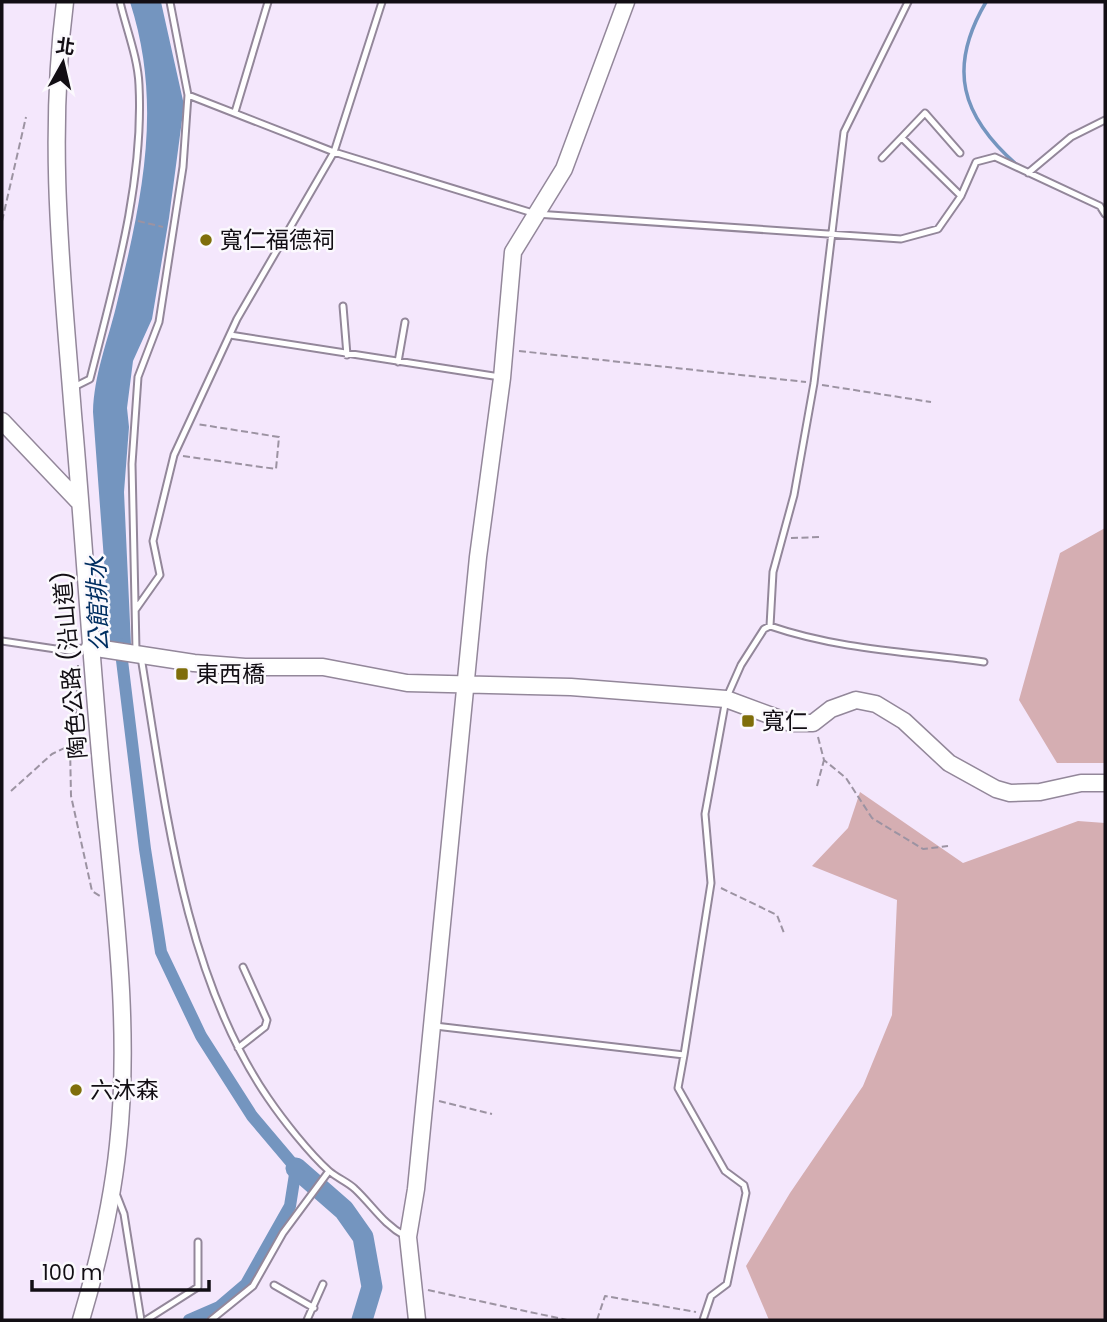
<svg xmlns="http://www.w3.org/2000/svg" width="1107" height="1322" viewBox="0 0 1107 1322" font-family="Poppins,'Noto Sans TC',sans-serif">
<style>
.green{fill:#d5aeb2}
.water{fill:#7495bf}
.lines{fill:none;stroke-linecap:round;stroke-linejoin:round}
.stream{stroke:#7495bf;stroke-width:3.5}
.canal{stroke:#7495bf;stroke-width:12}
.river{stroke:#7495bf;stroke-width:21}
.lane-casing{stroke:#93879a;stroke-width:9}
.secondary-casing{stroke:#93879a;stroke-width:19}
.path{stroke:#9c93a2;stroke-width:2;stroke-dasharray:7 3.5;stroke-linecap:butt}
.lane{stroke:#fff;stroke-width:5}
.secondary{stroke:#fff;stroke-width:16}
.poi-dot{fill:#7f6e0a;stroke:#fbf9fd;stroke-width:2.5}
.labels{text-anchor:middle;stroke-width:5;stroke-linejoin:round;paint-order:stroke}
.poi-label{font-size:23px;fill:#120e14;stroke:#fbf9fd;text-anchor:start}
.street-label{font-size:23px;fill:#120e14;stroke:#fbf9fd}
.water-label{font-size:24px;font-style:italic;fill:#002e61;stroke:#fbf9fd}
</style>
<rect width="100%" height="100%" fill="#f4e7fc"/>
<!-- green -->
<path class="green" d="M1105,528V763H1057L1019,700L1060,553Z
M860,792L963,863L1078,821L1105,823V1320H769L746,1266L790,1193L863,1086L892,1015L897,900L812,866L848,828Z"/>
<!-- water -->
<path class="water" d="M130,2H161L184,105L169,218L152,319L133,361L127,408L129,427L124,492L131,645L110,641L93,412C94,375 107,343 116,307C141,203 164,107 130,2Z"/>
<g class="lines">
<!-- stream -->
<path class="stream" d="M986,2C947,68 961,116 1017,165"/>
<!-- canal -->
<path class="canal" d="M120,644L145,849L161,952L201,1036L252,1116L296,1168L290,1206L246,1284L219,1307L189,1320"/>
<!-- river -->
<path class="river" d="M296,1168L344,1210L363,1237L372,1287L362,1320"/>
<defs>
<path id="lane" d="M188,95L334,152L536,214L901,239L938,229L961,196L976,162L995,157L1100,206L1105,214
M235,112L268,2
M902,138L961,196
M882,158L925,113L960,153
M1028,173L1071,137L1105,120
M343,306L347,355
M230,335L500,377
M398,362L405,322
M74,387L90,379C114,284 144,184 139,85C138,58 126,28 120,2
M136,609L160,575L153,541L174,455L237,319L334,152L382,2
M770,626L773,572L794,495L814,383L844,132L908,2
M2,641L69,651L87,647
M136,650L132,464L138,377L159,322L183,167L188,95L170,2
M141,657C165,802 183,974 268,1098C283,1120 309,1153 329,1171C337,1178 348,1182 355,1189C373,1206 383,1224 405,1236
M435,1026L684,1055L678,1088L725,1171L744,1185L746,1193L727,1284L711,1296L703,1320
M238,1048L265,1027L267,1020L243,967
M684,1055L711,883L705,814L726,699L741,665L764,629L770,626C840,650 911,652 984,662
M117,1196L124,1214L141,1320
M274,1285L314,1308
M146,1320L198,1287V1242
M211,1320L253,1286L283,1233L329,1171
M307,1320L323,1284"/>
<path id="secondary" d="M65,2C47,143 62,273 73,414C84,538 91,662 103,786C114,903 131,1026 118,1145C112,1204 98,1263 81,1320
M2,421L80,503
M90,647L194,663L245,667H323L407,683L571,687L726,699L791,723H813L831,709L856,700L876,704L904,721L949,763L996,789L1010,793L1040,792L1081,783H1105
M417,1320L408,1237L416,1189L478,557L502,378L513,252L564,169L626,2"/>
</defs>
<!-- lane casing -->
<use href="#lane" class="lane-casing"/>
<!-- secondary casing -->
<use href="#secondary" class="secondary-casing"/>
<!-- path -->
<path class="path" d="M2,221L26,117
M138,221L163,227
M519,351L806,382
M822,385L931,402
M183,456L276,469L279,437L197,424
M791,538L821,537
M78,665L76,715L70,745L71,796L92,891L100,896
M818,737L824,760L846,778L872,818L923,849L948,846
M817,786L824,760
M11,791L52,754L69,746
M721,888L777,915L784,933
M439,1101L492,1114
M428,1290L567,1320
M597,1320L605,1296L696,1312"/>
<!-- lane -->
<use href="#lane" class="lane"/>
<!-- secondary -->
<use href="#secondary" class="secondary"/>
</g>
<!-- markers -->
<g class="poi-dot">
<circle cx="206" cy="240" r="7"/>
<rect x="175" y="667" width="14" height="14" rx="3.5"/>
<rect x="741" y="714" width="14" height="14" rx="3.5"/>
<circle cx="76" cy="1090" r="7"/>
</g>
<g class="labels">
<!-- poi labels -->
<g class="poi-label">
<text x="220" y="248">寬仁福德祠</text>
<text x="196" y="682">東西橋</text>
<text x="762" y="729">寬仁</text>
<text x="90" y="1098">六沐森</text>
</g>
<!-- street labels -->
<g class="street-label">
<text transform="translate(70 665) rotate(-95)" y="8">陶色公路 (沿山道)</text>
</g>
<!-- water labels -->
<g class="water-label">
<text transform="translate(98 604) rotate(-92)" y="8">公館排水</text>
</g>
</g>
<!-- border -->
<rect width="1107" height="1322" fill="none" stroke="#120e14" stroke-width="7"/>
<!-- north arrow -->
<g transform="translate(63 63) rotate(8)" stroke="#fbf9fd" stroke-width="5" paint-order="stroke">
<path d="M0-5L12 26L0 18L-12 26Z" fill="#120e14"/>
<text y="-10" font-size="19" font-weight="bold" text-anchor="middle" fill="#120e14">北</text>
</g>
<!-- scale -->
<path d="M32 1280v10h177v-10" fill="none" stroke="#120e14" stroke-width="3.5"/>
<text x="42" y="1280" font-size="21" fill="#120e14" stroke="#fbf9fd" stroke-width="5" paint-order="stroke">100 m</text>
</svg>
